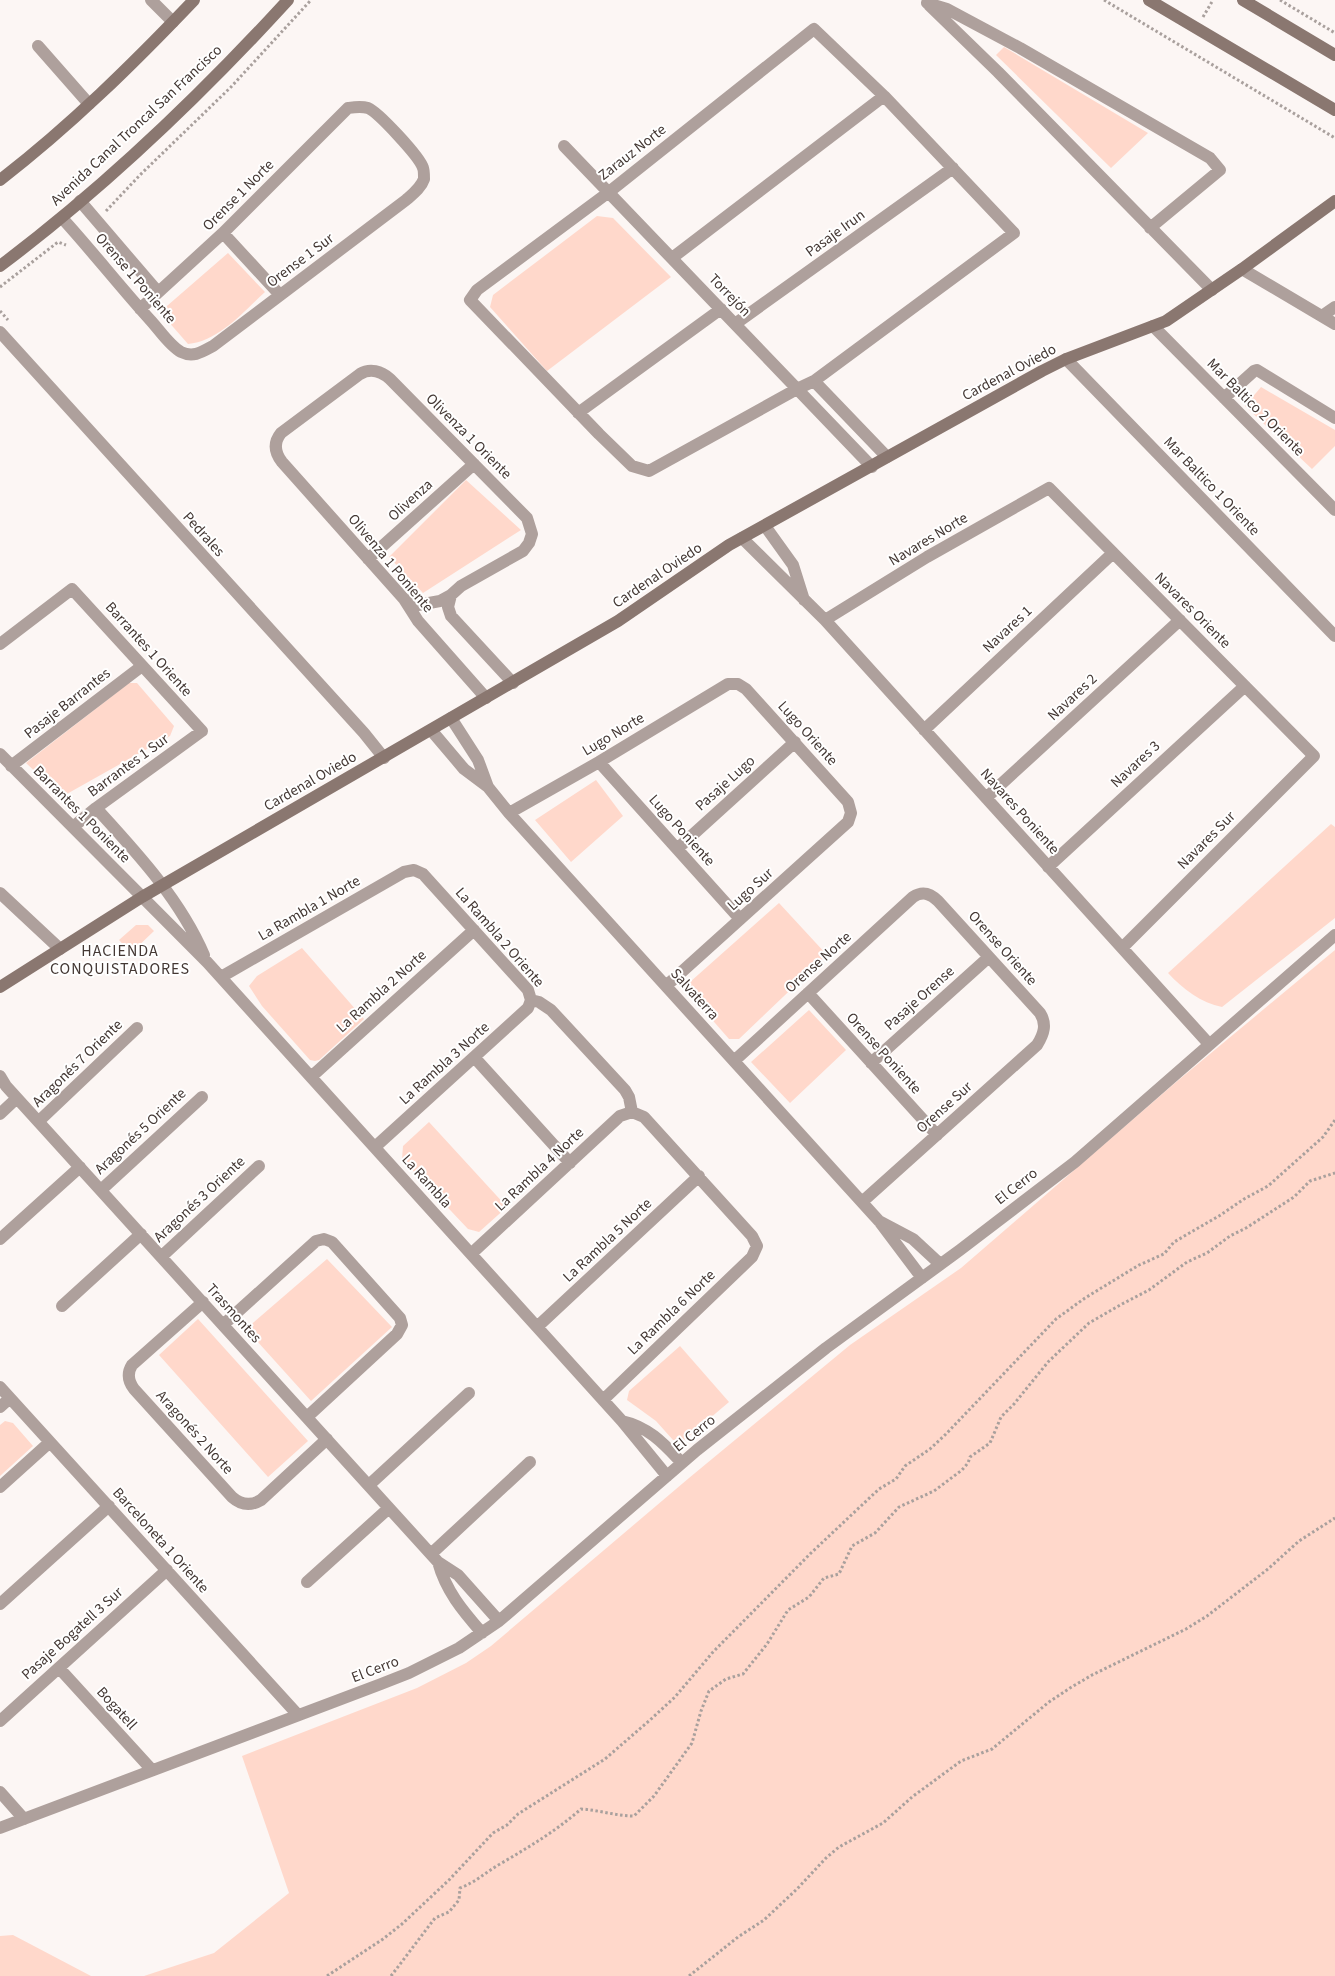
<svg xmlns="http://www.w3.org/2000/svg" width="1335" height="1976" viewBox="0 0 1335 1976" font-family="'Source Sans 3',sans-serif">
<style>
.green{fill:#ffd8cb}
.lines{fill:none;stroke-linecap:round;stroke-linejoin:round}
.path{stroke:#a9a09d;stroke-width:3;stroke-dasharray:2.5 2.5;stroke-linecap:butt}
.street{stroke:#aea09c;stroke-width:12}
.secondary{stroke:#8a7770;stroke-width:12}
.labels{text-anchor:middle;stroke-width:4;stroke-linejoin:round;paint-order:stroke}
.street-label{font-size:15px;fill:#443834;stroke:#fff}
.neighbourhood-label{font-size:16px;letter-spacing:1px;fill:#443834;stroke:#fff}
</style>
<rect width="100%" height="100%" fill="#fcf6f4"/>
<!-- green -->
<path class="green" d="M1004,47L1148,133L1111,168L996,55Z
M597,216L613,218L671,277L547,371L490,307L493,295Z
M228,253L265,292C243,312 219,341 188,344L160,312Z
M1261,387L1335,430V446L1312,469L1245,406Z
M466,480L521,530L423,593L389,557Z
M129,683H137L174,726L170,736L65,795L58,793L26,763Z
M596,780L623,816L571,862L535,820Z
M1331,824L1335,827V918L1222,1007C1201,1003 1183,989 1168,973Z
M779,903L827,955L739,1039H729L687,991L690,982Z
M136,925H148L154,931L131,953L119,940Z
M302,948L364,1019L319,1060L315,1061L310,1060L262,1006L249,986L257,976Z
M1335,950V1976H144L214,1953L289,1893L242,1756L417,1688L466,1663L491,1646L689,1478L850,1345L961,1268L1175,1083Z
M809,1010L846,1050L790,1103L751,1062Z
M429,1122L507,1207L479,1232L468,1229L402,1159L403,1146Z
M327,1259L392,1327L311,1401L246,1329Z
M198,1319L308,1441L268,1477L159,1355Z
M680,1346L729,1402L683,1441L673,1440L656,1421L627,1400L629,1391Z
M5,1421L13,1423L33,1446L0,1476V1425Z
M13,1935L91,1976H0V1936Z"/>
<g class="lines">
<!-- path -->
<path class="path" d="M1104,0L1335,138
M1280,0L1335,33
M1203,17L1213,0
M106,211L140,175L231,87L311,0
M0,287L58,242L66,245
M0,311L8,320
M327,1976L383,1939L402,1924L449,1880L493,1833L507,1825L518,1814L605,1759L650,1720L675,1697L713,1652L811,1553L879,1489L896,1479L905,1466L930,1449L946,1434L1056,1319L1085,1298L1139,1265L1164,1254L1174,1242L1219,1216L1244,1199L1268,1186L1323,1137L1335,1120
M391,1976L435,1918L449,1912L459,1900L460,1888C476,1882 486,1872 500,1864C529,1847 556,1831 581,1809C599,1810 616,1816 634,1816L654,1796L692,1743L701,1711L709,1691L726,1679L743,1674L767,1644L788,1610L809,1597L824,1578L839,1574L852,1546L875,1533L899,1507L934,1491L962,1470L968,1463L970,1457L990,1443L1001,1417L1014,1404L1048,1362L1089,1323L1122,1304L1149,1290L1187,1262L1207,1253L1230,1236L1246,1228L1294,1197L1310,1181L1335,1173
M689,1976L738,1937L764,1920L797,1889L826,1858L839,1847L883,1823L912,1797L961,1761L992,1749L1049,1702L1070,1688L1092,1675L1186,1629L1207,1616L1268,1569L1299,1541L1335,1518"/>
<!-- street -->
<path class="street" d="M151,0L173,22
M927,3L947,9L1020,48L1210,158L1220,170L1150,228
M929,5L998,72L1212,290
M814,29L884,96L1014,233L814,381L797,389L649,471L632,466L599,434L470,300L477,290L609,192Z
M38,46L89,104
M564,146L872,467
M80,201L158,292
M62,218C93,252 121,288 152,322C160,331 170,346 181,352C193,358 202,352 213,346L406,200C413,194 421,188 424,179C424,177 424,170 423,168C420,157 378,112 368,108C361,106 355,107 348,108L223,233L140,309
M223,233L280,295
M672,258L884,96
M1242,269L1335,324
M1322,316L1335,307
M735,324L953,168
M1153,326L1335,510
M0,332L364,733L384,758
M1066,359L1335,636
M814,381L887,457
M1224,398L1254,371L1257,370L1335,418
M578,413L721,309
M765,526L793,565L804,600
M742,538L825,620L1209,1044
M368,559L474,464
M451,595L448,607L451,616L513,683
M404,599L418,605L440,601L451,595L461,586L523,551L529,543L532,534L527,518L390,379C381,371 370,368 360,374L281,433C273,443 275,453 282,462L404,599L418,621L486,698
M825,620L927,557L1049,488L1314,756L1122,948
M0,644L72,589L202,731L96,808L73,827
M451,718L478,760L488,787
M431,730L464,769L488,787L509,813L879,1221L922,1278
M924,730L1113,553
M0,754L207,962L622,1421L667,1476
M599,762L740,919
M11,766L142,666
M986,798L1180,620
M96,808C137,853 180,899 204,955
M509,813L599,762L728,684H738L746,689L848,802L851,813L848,822L666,986
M677,849L795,742
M1048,867L1245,686
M0,893L60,949
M221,977L404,872L414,870L423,874L528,990L531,1000
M808,993L937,1135
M531,1000L539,1002L551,1010L625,1090L629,1097L632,1112
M474,1057L570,1163
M734,1061L913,897C922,891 930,893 938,901L1040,1013C1047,1024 1044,1034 1037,1045L862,1202
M871,1063L989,957
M0,1076L6,1086L438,1562L458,1575L499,1621
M311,1077L474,930
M0,1114L17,1098
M39,1121L137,1028
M375,1147L528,1008L531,1000
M101,1190L202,1097
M879,1221L913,1239L940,1264
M0,1239L80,1167
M471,1254L620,1116L632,1112L644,1117L752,1236L757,1246L752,1257L603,1400
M161,1257L259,1166
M203,1302L132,1365C127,1373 128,1381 134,1389L232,1497C241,1505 251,1506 261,1500L327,1439
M62,1306L141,1234
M223,1325L316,1241L324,1239L332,1242L400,1318L402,1325L397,1334L307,1417
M537,1327L699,1176
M0,1387L298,1715
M0,1407L10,1398
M622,1421C649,1427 664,1444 682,1463
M369,1485L469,1393
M0,1487L50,1442
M431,1554L530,1462
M438,1562C446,1591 462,1610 482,1633
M307,1582L389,1508
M0,1604L109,1506
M59,1668L152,1770
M0,1721L167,1570
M0,1792L24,1819
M0,1828L381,1684L409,1673L459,1648L499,1621L697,1450L826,1348L960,1250L1075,1162L1335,935"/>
<!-- secondary -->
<path class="secondary" d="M1149,0L1335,110
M1243,0L1335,55
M0,180C70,126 133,64 194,0
M0,266C104,188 200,96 288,0
M0,987L142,897L618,621L729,545L1042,371L1066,359L1166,321L1242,269L1335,201"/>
</g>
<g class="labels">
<!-- street labels -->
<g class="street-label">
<text transform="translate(136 125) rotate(-43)" y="5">Avenida Canal Troncal San Francisco</text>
<text transform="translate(632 152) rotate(-38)" y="5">Zarauz Norte</text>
<text transform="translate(238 195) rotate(-45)" y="5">Orense 1 Norte</text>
<text transform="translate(835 233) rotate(-36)" y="5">Pasaje Irun</text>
<text transform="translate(300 260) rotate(-37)" y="5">Orense 1 Sur</text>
<text transform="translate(136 278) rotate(49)" y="5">Orense 1 Poniente</text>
<text transform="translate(730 295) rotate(46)" y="5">Torrejón</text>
<text transform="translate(1009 372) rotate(-28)" y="5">Cardenal Oviedo</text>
<text transform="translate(1256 407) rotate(45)" y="5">Mar Baltico 2 Oriente</text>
<text transform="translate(469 436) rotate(45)" y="5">Olivenza 1 Oriente</text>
<text transform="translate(1212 486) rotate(46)" y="5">Mar Baltico 1 Oriente</text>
<text transform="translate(410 500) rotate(-42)" y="5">Olivenza</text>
<text transform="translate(204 534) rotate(48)" y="5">Pedrales</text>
<text transform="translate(928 539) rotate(-31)" y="5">Navares Norte</text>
<text transform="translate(391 563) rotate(50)" y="5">Olivenza 1 Poniente</text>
<text transform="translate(657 575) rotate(-34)" y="5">Cardenal Oviedo</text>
<text transform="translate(1193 610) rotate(45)" y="5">Navares Oriente</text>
<text transform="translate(1007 629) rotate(-43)" y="5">Navares 1</text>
<text transform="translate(149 649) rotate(48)" y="5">Barrantes 1 Oriente</text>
<text transform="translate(1072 697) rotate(-43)" y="5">Navares 2</text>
<text transform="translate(67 703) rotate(-38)" y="5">Pasaje Barrantes</text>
<text transform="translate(808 733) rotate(48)" y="5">Lugo Oriente</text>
<text transform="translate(613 734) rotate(-31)" y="5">Lugo Norte</text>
<text transform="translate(1135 764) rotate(-43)" y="5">Navares 3</text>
<text transform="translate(128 765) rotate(-36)" y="5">Barrantes 1 Sur</text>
<text transform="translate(310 781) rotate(-30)" y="5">Cardenal Oviedo</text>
<text transform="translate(725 783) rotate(-42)" y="5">Pasaje Lugo</text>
<text transform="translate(1020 811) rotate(48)" y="5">Navares Poniente</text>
<text transform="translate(82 814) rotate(45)" y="5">Barrantes 1 Poniente</text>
<text transform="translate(682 830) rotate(48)" y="5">Lugo Poniente</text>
<text transform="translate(1206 840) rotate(-45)" y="5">Navares Sur</text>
<text transform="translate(750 889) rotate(-42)" y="5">Lugo Sur</text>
<text transform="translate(309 908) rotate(-30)" y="5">La Rambla 1 Norte</text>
<text transform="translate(500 937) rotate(49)" y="5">La Rambla 2 Oriente</text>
<text transform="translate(1003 948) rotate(48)" y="5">Orense Oriente</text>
<text transform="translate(818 962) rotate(-42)" y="5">Orense Norte</text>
<text transform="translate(381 991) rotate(-42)" y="5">La Rambla 2 Norte</text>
<text transform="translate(695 994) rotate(48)" y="5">Salvaterra</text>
<text transform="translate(919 998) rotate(-42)" y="5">Pasaje Orense</text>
<text transform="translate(884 1053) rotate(48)" y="5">Orense Poniente</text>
<text transform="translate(77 1063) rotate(-44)" y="5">Aragonés 7 Oriente</text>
<text transform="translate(444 1063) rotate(-42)" y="5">La Rambla 3 Norte</text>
<text transform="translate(944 1107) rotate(-42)" y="5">Orense Sur</text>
<text transform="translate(140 1131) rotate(-43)" y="5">Aragonés 5 Oriente</text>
<text transform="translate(539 1169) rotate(-43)" y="5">La Rambla 4 Norte</text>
<text transform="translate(427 1181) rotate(48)" y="5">La Rambla</text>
<text transform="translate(1016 1186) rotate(-38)" y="5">El Cerro</text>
<text transform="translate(199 1199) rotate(-43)" y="5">Aragonés 3 Oriente</text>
<text transform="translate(607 1240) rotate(-43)" y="5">La Rambla 5 Norte</text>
<text transform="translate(671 1312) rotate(-44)" y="5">La Rambla 6 Norte</text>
<text transform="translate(234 1313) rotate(48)" y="5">Trasmontes</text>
<text transform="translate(195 1432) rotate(48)" y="5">Aragonés 2 Norte</text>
<text transform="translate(694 1433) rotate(-39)" y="5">El Cerro</text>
<text transform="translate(161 1540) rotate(48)" y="5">Barceloneta 1 Oriente</text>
<text transform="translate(72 1633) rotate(-42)" y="5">Pasaje Bogatell 3 Sur</text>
<text transform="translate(375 1669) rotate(-21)" y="5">El Cerro</text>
<text transform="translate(117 1708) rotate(48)" y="5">Bogatell</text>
</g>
<!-- neighbourhood labels -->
<g class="neighbourhood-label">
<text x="120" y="956">HACIENDA<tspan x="120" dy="18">CONQUISTADORES</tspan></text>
</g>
</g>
</svg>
